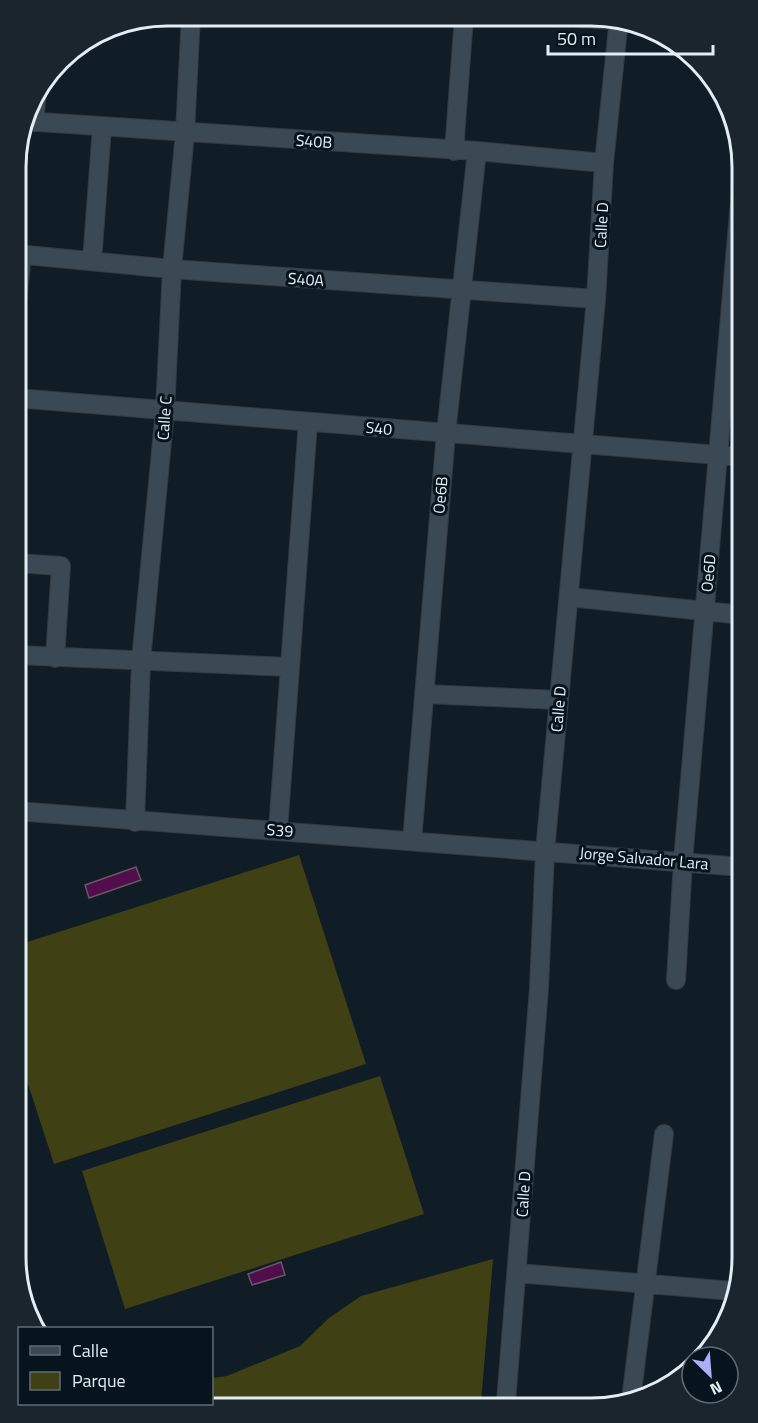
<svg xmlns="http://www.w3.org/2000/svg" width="758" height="1423" viewBox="0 0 758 1423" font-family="'Titillium Web',sans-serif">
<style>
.green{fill:#3f4013}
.building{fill:#510d4c;stroke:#665864;stroke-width:1.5}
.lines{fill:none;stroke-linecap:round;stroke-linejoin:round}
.minor-casing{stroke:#333a41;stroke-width:20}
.minor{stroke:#3b4954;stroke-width:18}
.labels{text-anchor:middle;stroke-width:6;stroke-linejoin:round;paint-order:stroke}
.street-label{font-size:16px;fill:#e4edf3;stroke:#08141d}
.rim{fill:none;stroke:#e4edf3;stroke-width:3}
</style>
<rect width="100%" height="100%" fill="#111d26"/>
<!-- green -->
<path class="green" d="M299,855L366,1064L54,1164L15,1044V946Z
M380,1076L424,1214L125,1309L82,1171Z
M493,1259L481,1402L149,1407L148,1404H212V1378L227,1376L300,1346L329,1318L361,1296Z"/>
<!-- building -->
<path class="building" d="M136,867L141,880L89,898L85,885Z
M281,1262L285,1275L252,1285L248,1274Z"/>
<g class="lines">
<defs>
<path id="minor" d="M579,18L627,21
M24,121L477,151L604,163
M34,122L37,92
M454,151L464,17
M16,254L172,269L596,299
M92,261L102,127
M16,311L22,254
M16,398L743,457
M16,563L61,566L55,658
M569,597L743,615
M16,655L290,667
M424,694L559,700
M16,811L743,867
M135,822L141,661L165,410L172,269L185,133L191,15
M278,830L308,422
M412,841L446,433L477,151
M676,980L683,861L743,166
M517,1273L733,1291
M631,1400L664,1134
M506,1402L539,988L545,851L596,299L604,163L619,18"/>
</defs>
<!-- minor casing -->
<use href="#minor" class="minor-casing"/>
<!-- minor -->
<use href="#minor" class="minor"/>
</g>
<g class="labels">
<!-- street labels -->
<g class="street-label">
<text transform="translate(314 141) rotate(4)" y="6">S40B</text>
<text transform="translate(601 225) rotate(-87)" y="6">Calle D</text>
<text transform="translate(306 279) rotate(4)" y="6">S40A</text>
<text transform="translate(164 418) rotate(-86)" y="6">Calle C</text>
<text transform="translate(379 428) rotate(5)" y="6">S40</text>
<text transform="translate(440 495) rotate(-85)" y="6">Oe6B</text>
<text transform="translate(708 573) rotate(-85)" y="6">Oe6D</text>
<text transform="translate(558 709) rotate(-85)" y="6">Calle D</text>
<text transform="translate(280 830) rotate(4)" y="6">S39</text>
<text transform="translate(644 858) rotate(5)" y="6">Jorge Salvador Lara</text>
<text transform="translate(523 1194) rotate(-86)" y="6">Calle D</text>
</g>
</g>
<!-- crop -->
<path d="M0 0H758V1423H0ZM167 26H591A141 141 0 0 1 732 167V1257A141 141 0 0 1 591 1398H167A141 141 0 0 1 26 1257V167A141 141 0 0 1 167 26Z" fill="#1a252e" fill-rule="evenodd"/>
<path class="rim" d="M167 26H591A141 141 0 0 1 732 167V1257A141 141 0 0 1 591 1398H167A141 141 0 0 1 26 1257V167A141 141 0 0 1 167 26Z"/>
<!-- legend -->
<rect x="18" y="1327" width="195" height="78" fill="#08141d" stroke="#606b73" stroke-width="1.5"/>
<rect x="30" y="1346" width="30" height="9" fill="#3b4954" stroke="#606b73" stroke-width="1.5"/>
<text x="72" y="1357" font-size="18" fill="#e4edf3">Calle</text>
<rect x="30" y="1372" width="30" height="18" fill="#3f4013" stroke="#606b73" stroke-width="1.5"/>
<text x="72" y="1387" font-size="18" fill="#e4edf3">Parque</text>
<!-- north arrow -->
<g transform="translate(710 1375) rotate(155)"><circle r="28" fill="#08141d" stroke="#606b73" stroke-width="1.5"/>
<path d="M0-4.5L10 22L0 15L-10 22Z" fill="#abaffb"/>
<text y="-9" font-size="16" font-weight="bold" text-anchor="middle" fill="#e4edf3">N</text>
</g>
<!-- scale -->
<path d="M548 45v9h165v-9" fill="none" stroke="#e4edf3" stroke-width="3"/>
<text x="557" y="45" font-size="18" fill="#e4edf3" stroke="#08141d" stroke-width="4.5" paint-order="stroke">50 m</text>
</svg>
